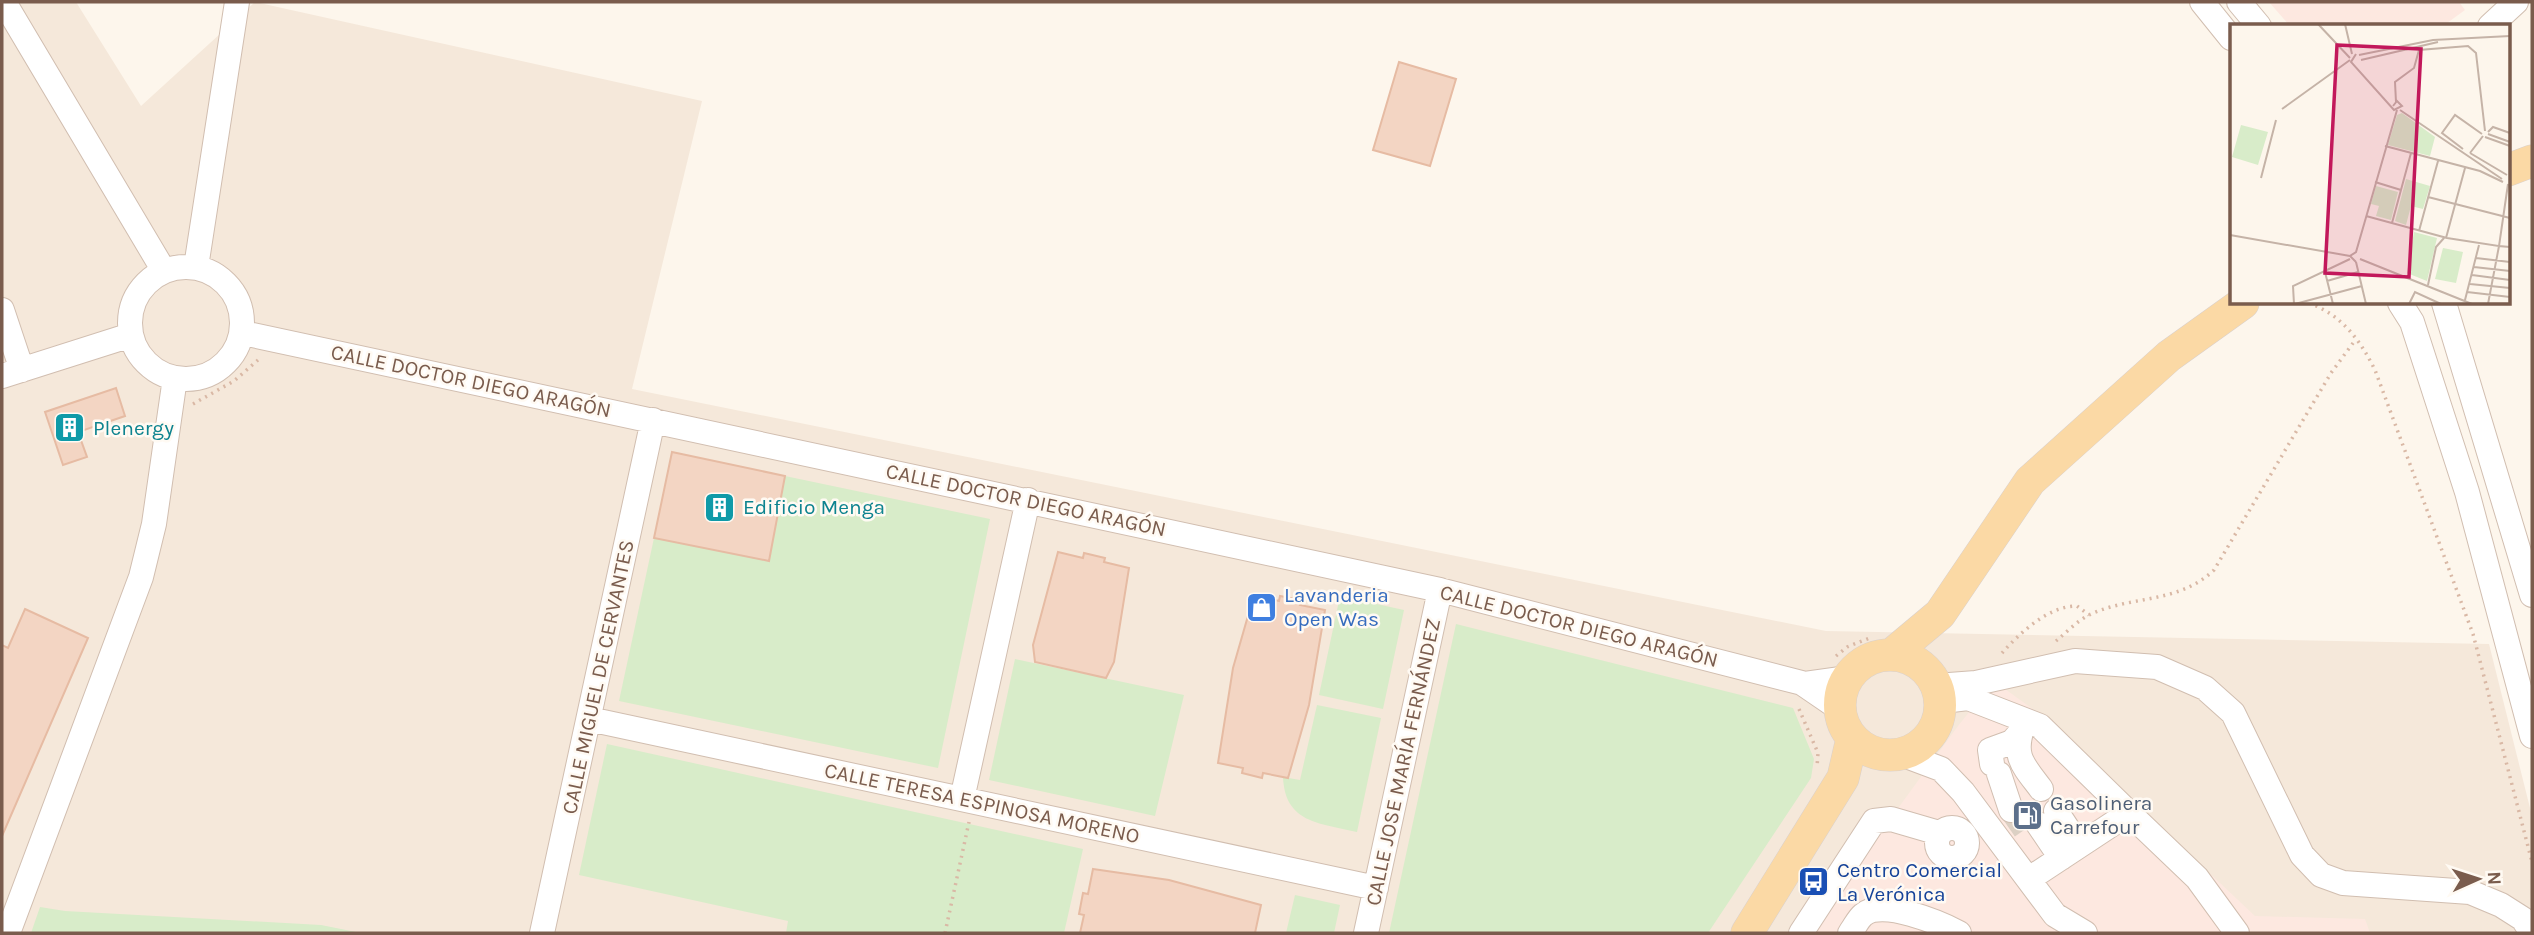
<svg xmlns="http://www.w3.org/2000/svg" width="2534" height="935" viewBox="0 0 2534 935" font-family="Karla,sans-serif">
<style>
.residential{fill:#f5e8da}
.commercial{fill:#fde8e0}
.green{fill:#d8ecc9}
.building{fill:#f3d5c3;stroke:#e6bba3;stroke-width:2}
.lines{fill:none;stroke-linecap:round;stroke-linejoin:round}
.minor-tunnel{stroke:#dcd0c4;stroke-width:24;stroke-dasharray:24 12;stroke-linecap:butt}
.minor-casing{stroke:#d1beb0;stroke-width:26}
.major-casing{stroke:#dad1cd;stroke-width:33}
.path{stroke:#d9b8a5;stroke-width:3.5;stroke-dasharray:2 5;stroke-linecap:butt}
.minor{stroke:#fff;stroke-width:24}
.major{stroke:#fbd9a5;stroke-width:32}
.labels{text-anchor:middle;stroke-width:5;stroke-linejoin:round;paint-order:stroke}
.street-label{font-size:21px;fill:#7a5c4d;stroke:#fffaf3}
.culture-label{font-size:21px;fill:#0d838f;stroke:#fffaf3;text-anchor:start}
.shop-label{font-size:21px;fill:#366cbe;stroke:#fffaf3;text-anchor:start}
.service-label{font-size:21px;fill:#4e5e75;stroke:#fffaf3;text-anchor:start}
.transit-label{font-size:21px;fill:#164399;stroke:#fffaf3;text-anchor:start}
.inset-road{fill:none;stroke:#c5b3a7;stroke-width:2}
.view{fill:#c2185b;fill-opacity:0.15;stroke:#c2185b;stroke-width:3.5}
.inset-edge{fill:none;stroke:#7a5c4d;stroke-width:3.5}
</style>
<rect width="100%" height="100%" fill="#fdf6ec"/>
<!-- residential -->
<path class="residential" d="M2,2H76L141,106L255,2L702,101L632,389L1826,631L2489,644L2532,816V933H2Z"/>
<!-- commercial -->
<path class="commercial" d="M2269,2H2459L2465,10L2443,26H2290Z
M1994,681L2045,718L2255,916L2365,919L2370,933H1807L1958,726Z"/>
<!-- green -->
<path class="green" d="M785,476L990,519L938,768L619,701L654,538L769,561Z
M1340,596L1404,610L1383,709L1319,695Z
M1456,624L1793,708L1814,759L1811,778L1708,933H1389Z
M1015,659L1184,695L1155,816L989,780Z
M1317,705L1381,718L1357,832C1319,823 1285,823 1283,777L1300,780Z
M607,744L1083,849L1064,933H786L788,921L579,875Z
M1295,895L1340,905L1334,933H1286Z
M40,907L65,911L321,925L361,933H31Z"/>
<!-- building -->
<path class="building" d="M1399,62L1456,79L1430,166L1373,150Z
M116,388L125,416L78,432L87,457L63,465L45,412Z
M672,452L785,476L769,561L654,538Z
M1058,552L1083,558L1084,553L1105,558L1104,562L1129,568L1114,662L1106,678L1035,662L1033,645Z
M1254,595L1279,601L1280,596L1301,600L1300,605L1325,610L1309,705L1288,778L1263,773L1262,778L1242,773L1243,768L1218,763L1233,668Z
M25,609L88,638L2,836V645L8,648Z
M1093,869L1169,880L1261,905L1255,933H1080L1084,915L1079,914L1083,893L1088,894Z"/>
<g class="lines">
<!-- minor-tunnel -->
<path class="minor-tunnel" d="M2011,810L2027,833"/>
<defs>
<path id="minor" d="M4,2L164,271
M2202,2L2231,38
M2239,2L2259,26
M2490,26L2516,2
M130 323a56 56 0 1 1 112 0a56 56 0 1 1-112 0Z
M196,267L237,2
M2400,303L2412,322L2467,492L2532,736
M2444,303L2532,595
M2,310L22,370
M243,333L1440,590L1802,683L1840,709
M2,376L131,335
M1805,684L1848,678
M1936,686L1976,683L2075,661L2157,667L2205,688L2233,713L2302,855L2321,875L2343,883L2470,892L2501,905L2523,919L2532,933
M1943,701L1968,698L2040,726L2129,813L2029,879
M2019,718L2023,726C2012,756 2023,765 2041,789
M589,719L1376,888
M1901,754L1941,769L1963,792L2055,915L2085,933
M1992,764L1990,750L2012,742L2019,734
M1999,774L2011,810
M962,799L1028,500
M2056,811L2079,846
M2129,813L2197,878L2237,933
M2038,824L2061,858
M1937 843a15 15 0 1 1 30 0a15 15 0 1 1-30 0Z
M8,933L141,577L154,524L175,378
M542,933L653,420
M1366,933L1440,590
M1801,933L1874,821L1891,819L1939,833
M1850,933C1854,928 1858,919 1863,915C1881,898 1940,923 1959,933"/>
<path id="major" d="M2508,170L2532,161
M1891,655L1940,614L2030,481L2169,356L2243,303
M1840 705a50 50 0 1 1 100 0a50 50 0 1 1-100 0Z
M1747,933L1843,778L1852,739"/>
</defs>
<!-- minor casing -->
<use href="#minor" class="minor-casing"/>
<!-- major casing -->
<use href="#major" class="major-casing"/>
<!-- path -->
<path class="path" d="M2309,303C2342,315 2360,340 2375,370L2473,634L2532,862
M193,404L234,381L258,360
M2056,641C2067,632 2078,620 2091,614C2133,595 2178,604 2214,570L2331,373L2356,339
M2002,653C2020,633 2048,606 2077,606L2089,615
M1836,656L1847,647L1872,637
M1799,709L1818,753L1817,767
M945,933L969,822"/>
<!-- minor -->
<use href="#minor" class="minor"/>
<!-- major -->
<use href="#major" class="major"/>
</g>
<!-- icons -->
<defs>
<symbol id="building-square" viewBox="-11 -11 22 22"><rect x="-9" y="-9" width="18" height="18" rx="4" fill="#0f9aa8" stroke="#fffaf3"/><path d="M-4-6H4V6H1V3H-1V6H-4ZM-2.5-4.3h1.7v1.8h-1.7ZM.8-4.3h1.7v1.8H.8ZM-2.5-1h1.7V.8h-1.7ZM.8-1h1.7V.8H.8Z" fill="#fff"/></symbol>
<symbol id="shop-square" viewBox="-11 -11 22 22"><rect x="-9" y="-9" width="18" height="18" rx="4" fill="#3f7fe0" stroke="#fffaf3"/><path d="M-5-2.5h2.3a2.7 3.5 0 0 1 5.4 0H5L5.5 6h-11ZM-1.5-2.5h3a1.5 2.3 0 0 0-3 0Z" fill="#fff"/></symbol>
<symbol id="fuel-square" viewBox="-11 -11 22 22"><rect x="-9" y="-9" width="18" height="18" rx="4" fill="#5c6f8a" stroke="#fffaf3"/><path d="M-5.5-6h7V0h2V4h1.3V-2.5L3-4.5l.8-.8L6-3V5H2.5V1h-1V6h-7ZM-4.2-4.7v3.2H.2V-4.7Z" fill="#fff"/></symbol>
<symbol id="bus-square" viewBox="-11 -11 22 22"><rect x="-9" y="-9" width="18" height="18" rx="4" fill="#1a4fb4" stroke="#fffaf3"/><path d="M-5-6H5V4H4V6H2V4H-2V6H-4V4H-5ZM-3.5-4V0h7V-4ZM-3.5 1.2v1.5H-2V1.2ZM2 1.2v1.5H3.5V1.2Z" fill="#fff"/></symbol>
</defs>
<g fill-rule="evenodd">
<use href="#building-square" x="52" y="410" width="35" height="35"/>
<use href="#building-square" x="702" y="490" width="35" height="35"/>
<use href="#shop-square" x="1244" y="590" width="35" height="35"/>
<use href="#fuel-square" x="2010" y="798" width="35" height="35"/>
<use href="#bus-square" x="1796" y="864" width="35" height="35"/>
</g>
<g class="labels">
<!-- street labels -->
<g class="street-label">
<text transform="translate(471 381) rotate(12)" y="7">CALLE DOCTOR DIEGO ARAGÓN</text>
<text transform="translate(1026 500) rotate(12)" y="7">CALLE DOCTOR DIEGO ARAGÓN</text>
<text transform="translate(1579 626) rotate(14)" y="7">CALLE DOCTOR DIEGO ARAGÓN</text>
<text transform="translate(598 677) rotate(-78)" y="7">CALLE MIGUEL DE CERVANTES</text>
<text transform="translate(1403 762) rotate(-78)" y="7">CALLE JOSE MARÍA FERNÁNDEZ</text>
<text transform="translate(982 803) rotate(12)" y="7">CALLE TERESA ESPINOSA MORENO</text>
</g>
<!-- culture labels -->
<g class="culture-label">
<text x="93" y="435">Plenergy</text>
<text x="743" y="514">Edificio Menga</text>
</g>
<!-- shop labels -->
<g class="shop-label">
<text x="1284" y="602">Lavanderia<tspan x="1284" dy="24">Open Was</tspan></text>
</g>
<!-- service labels -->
<g class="service-label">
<text x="2050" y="810">Gasolinera<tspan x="2050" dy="24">Carrefour</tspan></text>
</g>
<!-- transit labels -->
<g class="transit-label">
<text x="1837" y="877">Centro Comercial<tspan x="1837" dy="24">La Verónica</tspan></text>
</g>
</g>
<!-- overview -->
<g transform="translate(2230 24)">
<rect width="280" height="280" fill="#fdf6ec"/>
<path d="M172,89L205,113L200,132L158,121L167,91ZM11,101L38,108L28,141L2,133ZM176,155L200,162L193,185L181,182L176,201L165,197ZM146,162L168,168L161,196L146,192L149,182L141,180ZM184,208L207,214L197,257L177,249ZM213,224L233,228L226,259L205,255Z" fill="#d8ecc9"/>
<path class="inset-road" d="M88,0L120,34M115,0L122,30M126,30L121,38L164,86L172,82L167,77L163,82M129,31L203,16L280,12M131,36L208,18M166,78L165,58L184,44L189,26L238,22L246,29L255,107M52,85L120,36M170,86L272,155M258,108L263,103L280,109M258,110L280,118M255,113L280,122M155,122L250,147L273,158M233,125L212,109L225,91L252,110M240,129L277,151M240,129L253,112M31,154L46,96M145,158L171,166M278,160L269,222L280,223M198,173L280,194M136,192L217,214L269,222L258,280M162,199L181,129M189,207L208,137M0,211L120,232M216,214L235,144M246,234L280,238M130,235L242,280M126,238L120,232L126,228L167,86M126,238L136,280M244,243L280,247M95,248L103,280M242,251L280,256M97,257L128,248M240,260L280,264M198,261L206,223L214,214M237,268L280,273M235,276L249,221M64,280L63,262L120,235M65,280L132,262M179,280L185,268L211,280"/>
<path class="view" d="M107,21L191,25L179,253L95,249Z"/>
<rect width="280" height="280" class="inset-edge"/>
</g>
<!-- border -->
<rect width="2534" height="935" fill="none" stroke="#7a5c4d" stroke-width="7"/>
<!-- north arrow -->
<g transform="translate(2478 879) rotate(87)" stroke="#fffaf3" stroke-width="5" paint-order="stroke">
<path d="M0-5L12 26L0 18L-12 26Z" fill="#7a5c4d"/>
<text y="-10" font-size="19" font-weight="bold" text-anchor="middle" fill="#7a5c4d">N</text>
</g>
</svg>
